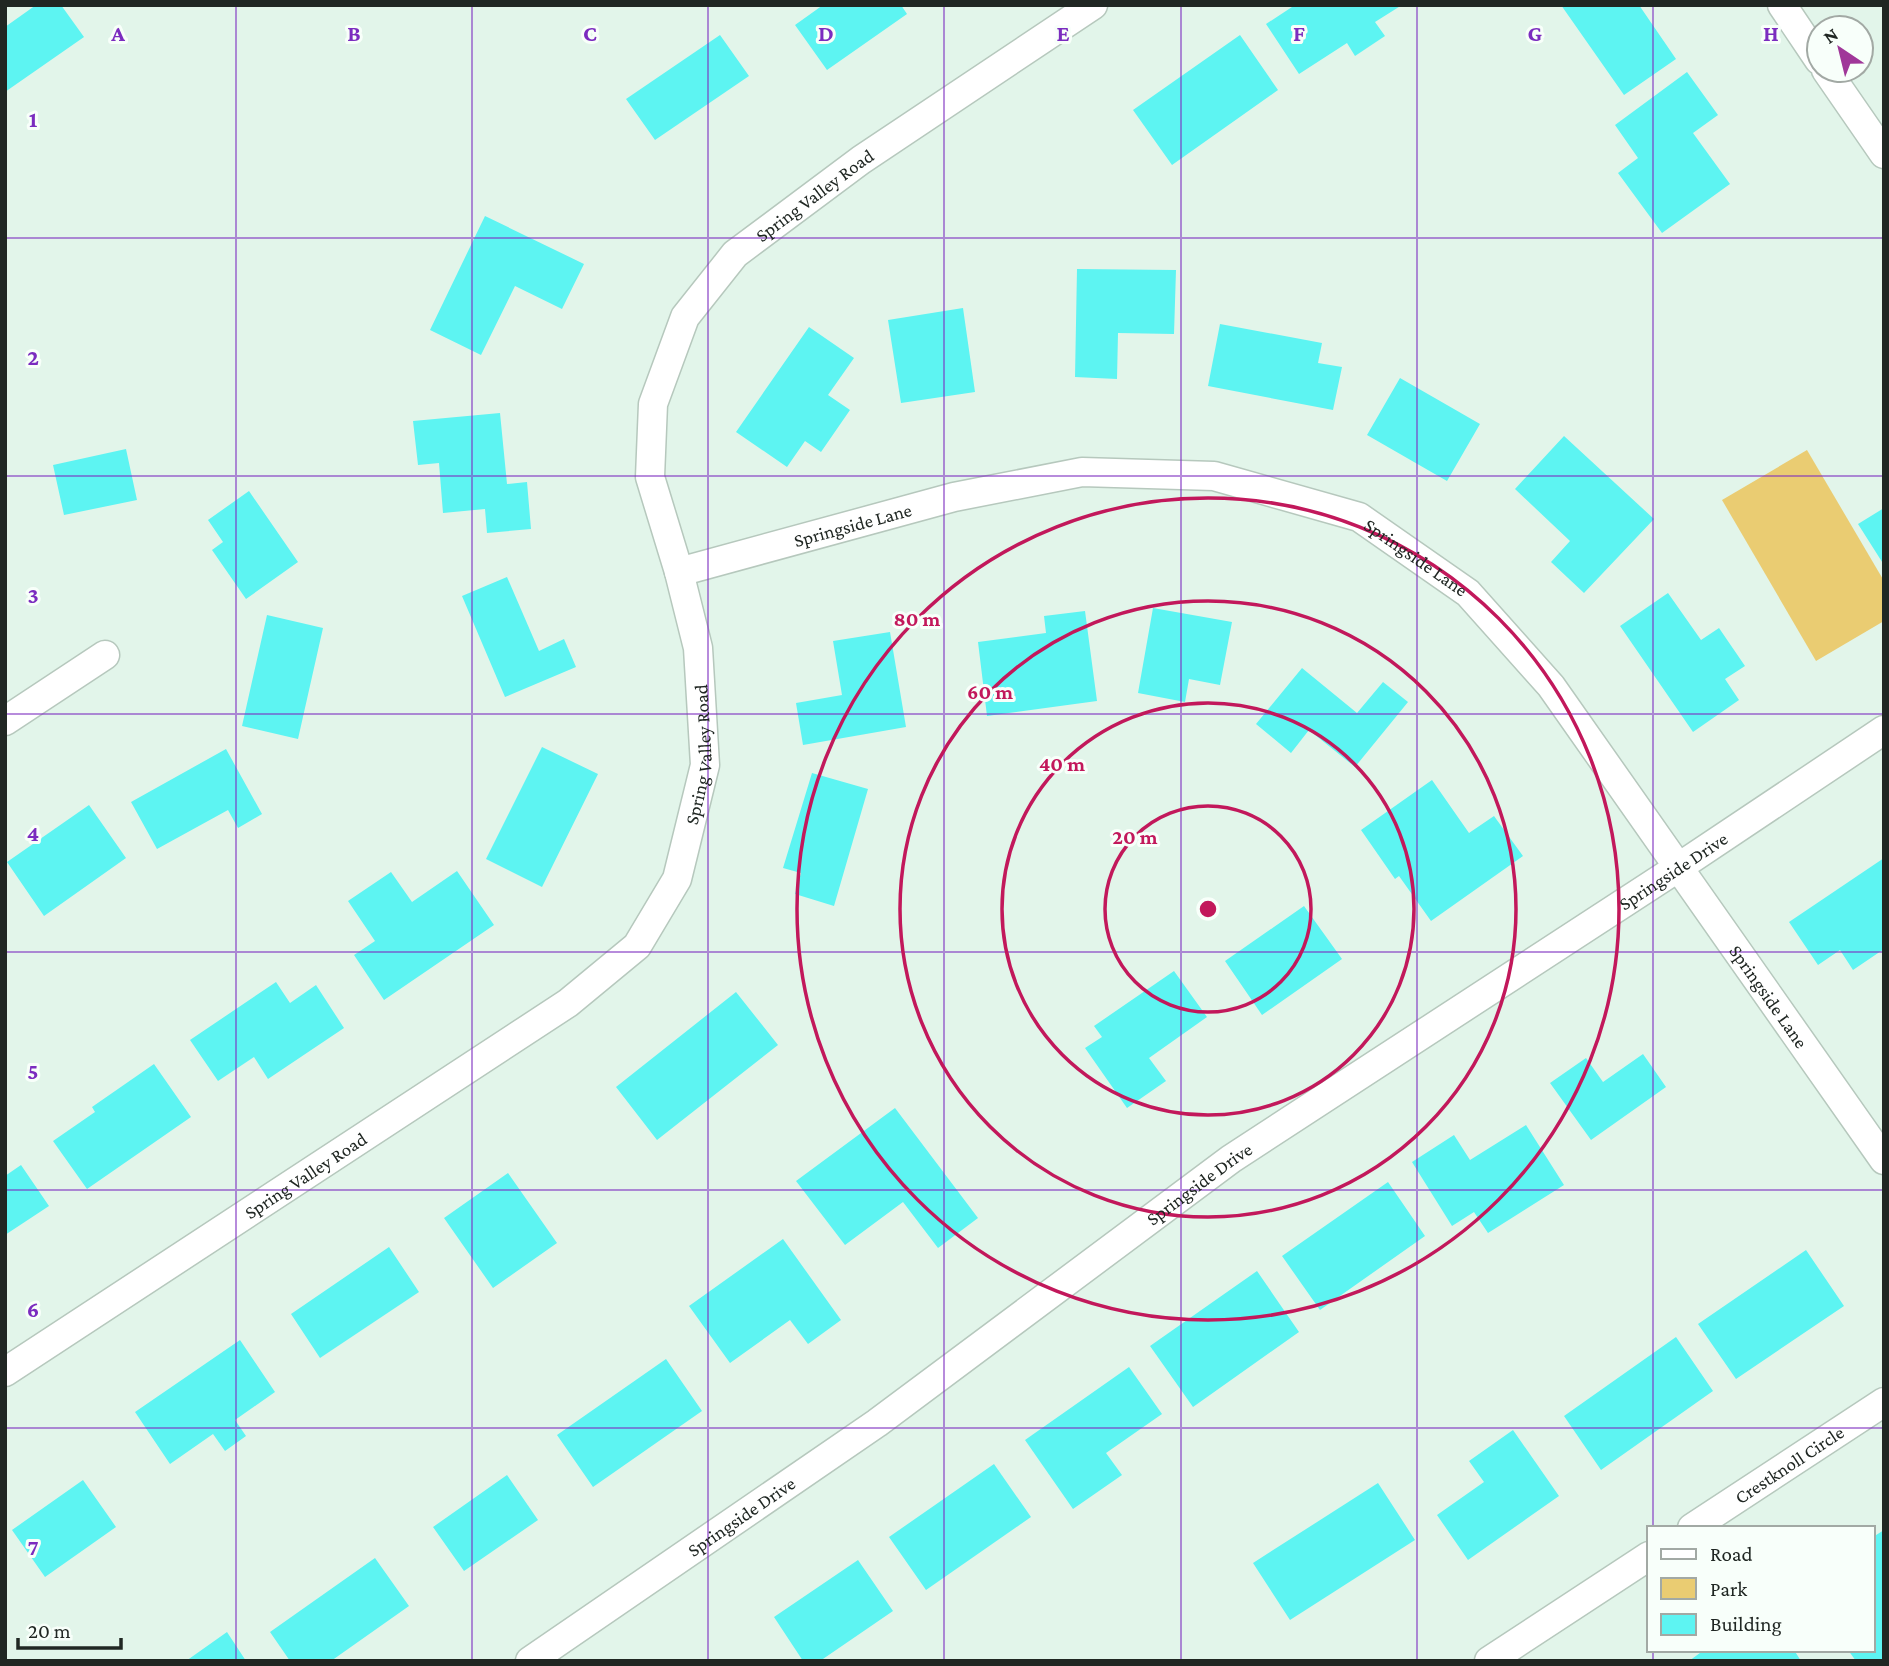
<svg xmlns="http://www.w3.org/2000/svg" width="1889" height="1666" viewBox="0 0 1889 1666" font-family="'Crimson Pro',serif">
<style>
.green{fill:#eacc72}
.building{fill:#5df4f2}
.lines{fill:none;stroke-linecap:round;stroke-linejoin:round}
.street-casing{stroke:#b6c8bd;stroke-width:31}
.street{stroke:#fff;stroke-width:28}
.grid{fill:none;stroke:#7b2cbf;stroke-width:2;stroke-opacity:0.55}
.ring{fill:none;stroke:#c2185b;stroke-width:3.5}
.labels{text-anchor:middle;stroke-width:6;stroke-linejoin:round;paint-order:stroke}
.street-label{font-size:19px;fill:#202723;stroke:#f8fffa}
.grid-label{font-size:23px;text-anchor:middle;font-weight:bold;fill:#7b2cbf;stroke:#f8fffa;stroke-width:6;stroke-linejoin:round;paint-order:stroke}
.centre{fill:#c2185b;stroke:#f8fffa;stroke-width:3.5}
.ring-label{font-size:21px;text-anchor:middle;font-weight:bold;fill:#c2185b;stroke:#f8fffa;stroke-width:6;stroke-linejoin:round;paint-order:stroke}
</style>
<rect width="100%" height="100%" fill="#e2f5ea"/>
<!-- green -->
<path class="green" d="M1807,450L1884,581V621L1816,661L1722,500Z"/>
<!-- building -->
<path class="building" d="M36,5H61L84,37L5,92V27Z
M823,5H901L907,14L827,70L795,25Z
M1295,5H1402L1375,22L1385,36L1355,56L1347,43L1299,74L1266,24Z
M1561,5H1639L1676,59L1624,95Z
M720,35L749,76L655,140L626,99Z
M1240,35L1278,90L1172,165L1133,110Z
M1687,72L1718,115L1693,133L1730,184L1662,233L1618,173L1638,158L1615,125Z
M485,216L584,264L562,309L515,286L481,355L430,330Z
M1077,269L1176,270L1174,334L1118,333L1117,379L1075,377Z
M963,308L975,392L901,403L888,320Z
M1220,324L1322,343L1318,363L1342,367L1333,410L1208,386Z
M809,327L854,358L828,395L850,410L821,452L805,441L787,467L736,432Z
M1400,378L1480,424L1447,481L1367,435Z
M500,413L507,484L527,482L531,529L487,533L485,509L443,513L439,463L418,465L413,421Z
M1564,436L1654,519L1584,593L1551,562L1570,541L1515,489Z
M126,449L137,500L64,515L53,465Z
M249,491L298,562L246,599L212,550L223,542L208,520Z
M1884,508V565L1858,524Z
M507,577L539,651L564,639L576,667L505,697L462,596Z
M1668,593L1701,640L1719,628L1745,666L1725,679L1739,700L1693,732L1620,626Z
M1153,608L1232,622L1220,685L1189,679L1185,702L1138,693Z
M1085,611L1097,701L987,716L978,642L1046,633L1044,616Z
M267,615L323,628L298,739L242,726Z
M890,632L906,727L803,745L796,703L842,695L833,641Z
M1302,668L1357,713L1383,682L1408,702L1355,767L1309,730L1291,753L1256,724Z
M542,747L598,774L542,887L486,859Z
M226,749L262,814L238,828L228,810L157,849L131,802Z
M812,773L868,789L834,906L795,894L801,873L783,868Z
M1432,780L1469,833L1494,816L1523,856L1431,921L1399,876L1395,879L1361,830Z
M89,805L126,858L44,916L7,862Z
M1884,858V949L1853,970L1840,950L1818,965L1789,922Z
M457,871L494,925L384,1000L354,955L375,941L348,901L391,872L412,902Z
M1304,906L1342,959L1262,1015L1225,961Z
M1174,971L1207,1017L1149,1058L1166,1081L1127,1108L1085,1048L1102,1037L1094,1026Z
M276,982L290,1003L316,985L344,1028L268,1079L254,1057L218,1081L190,1040Z
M736,992L778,1045L657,1140L616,1087Z
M1643,1054L1666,1087L1591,1140L1550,1083L1586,1058L1603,1082Z
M154,1064L191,1117L87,1189L53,1141L95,1112L92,1107Z
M895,1108L978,1218L938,1248L903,1202L845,1245L796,1181Z
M1526,1125L1564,1185L1488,1233L1474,1212L1452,1226L1412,1162L1454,1135L1470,1160Z
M21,1165L49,1206L5,1235V1176Z
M508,1173L557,1243L493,1288L444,1218Z
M1388,1182L1425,1236L1320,1310L1282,1256Z
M783,1239L841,1320L808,1344L790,1320L730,1363L689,1306Z
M389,1247L419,1292L320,1358L291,1314Z
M1806,1250L1844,1306L1736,1379L1698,1324Z
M1257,1271L1299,1332L1193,1407L1150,1346Z
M1676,1337L1713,1391L1601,1470L1564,1416Z
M240,1340L275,1392L235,1420L246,1436L225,1451L213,1434L170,1464L135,1412Z
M666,1359L702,1411L593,1487L557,1435Z
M1129,1367L1162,1414L1106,1453L1122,1475L1073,1509L1025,1440Z
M1513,1430L1559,1496L1468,1560L1437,1515L1484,1482L1469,1461Z
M994,1464L1031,1517L926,1590L889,1537Z
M507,1475L538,1520L464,1571L433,1527Z
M83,1480L116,1527L45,1577L12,1530Z
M1378,1483L1415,1540L1290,1620L1253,1563Z
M1884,1530V1661H1856L1848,1650H1873V1537Z
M375,1558L409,1606L331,1661H290L270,1632Z
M858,1560L893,1611L820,1661H803L774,1617Z
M227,1632L246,1661H186Z
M1704,1650H1794L1801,1661H1689Z"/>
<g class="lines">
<defs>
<g id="street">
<path d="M1782,5L1819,60"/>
<path d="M1826,70L1884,154"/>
<path id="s1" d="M679,572L954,497L1082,472L1214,476L1359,517L1468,593L1551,686L1884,1160"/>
<path d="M5,721L105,655"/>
<path id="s2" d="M5,1372L568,1003L637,946L677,879L705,765L698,648L679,572L650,477L653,404L685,317L735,254L861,160L1093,5"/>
<path id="s3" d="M1692,1528L1884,1402"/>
<path id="s4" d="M530,1661L877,1423L1231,1159L1679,867L1884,730"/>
<path d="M1489,1661L1649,1556"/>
</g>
</defs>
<!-- street casing -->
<use href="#street" class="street-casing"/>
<!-- street -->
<use href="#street" class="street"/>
</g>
<!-- grid -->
<path class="grid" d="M236,5V1661M472,5V1661M708,5V1661M944,5V1661M1181,5V1661M1417,5V1661M1653,5V1528M5,238H1884M5,476H1884M5,714H1884M5,952H1884M5,1190H1884M5,1428H1884M1653,1650V1661"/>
<!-- distance rings -->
<g class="ring">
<circle cx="1208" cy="909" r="103"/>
<circle cx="1208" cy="909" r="206"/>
<circle cx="1208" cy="909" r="308"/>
<circle cx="1208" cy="909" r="411"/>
</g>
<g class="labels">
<!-- street labels -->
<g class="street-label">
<text dy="7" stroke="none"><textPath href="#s2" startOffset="1598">Spring Valley Road</textPath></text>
<text dy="7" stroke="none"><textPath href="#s1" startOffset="180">Springside Lane</textPath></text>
<text dy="7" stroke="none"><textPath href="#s1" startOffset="768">Springside Lane</textPath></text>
<text dy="7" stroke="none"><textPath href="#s2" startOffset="968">Spring Valley Road</textPath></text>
<text dy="7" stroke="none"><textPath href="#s4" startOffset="1390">Springside Drive</textPath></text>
<text dy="7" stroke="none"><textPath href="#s1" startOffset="1335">Springside Lane</textPath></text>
<text dy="7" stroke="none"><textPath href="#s2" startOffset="359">Spring Valley Road</textPath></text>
<text dy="7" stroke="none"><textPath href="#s4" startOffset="822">Springside Drive</textPath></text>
<text dy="7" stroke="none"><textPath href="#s3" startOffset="116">Crestknoll Circle</textPath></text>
<text dy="7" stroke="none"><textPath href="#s4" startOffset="256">Springside Drive</textPath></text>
</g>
</g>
<g class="grid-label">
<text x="118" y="41">A</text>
<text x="354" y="41">B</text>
<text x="590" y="41">C</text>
<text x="826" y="41">D</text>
<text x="1063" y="41">E</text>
<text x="1299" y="41">F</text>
<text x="1535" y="41">G</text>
<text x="1771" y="41">H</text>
<text x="33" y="127">1</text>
<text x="33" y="365">2</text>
<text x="33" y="603">3</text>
<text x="33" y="841">4</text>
<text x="33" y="1079">5</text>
<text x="33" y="1317">6</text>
<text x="33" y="1555">7</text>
</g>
<circle cx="1208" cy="909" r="10" class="centre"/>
<g class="ring-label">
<text x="917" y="626">80 m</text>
<text x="990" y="699">60 m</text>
<text x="1062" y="771">40 m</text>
<text x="1135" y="844">20 m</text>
</g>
<!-- border -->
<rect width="1889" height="1666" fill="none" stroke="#202723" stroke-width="14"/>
<!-- legend -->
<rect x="1647" y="1526" width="228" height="126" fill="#f8fffa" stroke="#a2a9a4" stroke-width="2"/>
<rect x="1661" y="1549" width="35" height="10" fill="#ffffff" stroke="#a2a9a4" stroke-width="2"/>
<text x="1710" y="1561" font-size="21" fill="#202723">Road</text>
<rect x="1661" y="1578" width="35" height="21" fill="#eacc72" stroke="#a2a9a4" stroke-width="2"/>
<text x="1710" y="1596" font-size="21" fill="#202723">Park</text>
<rect x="1661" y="1614" width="35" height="21" fill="#5df4f2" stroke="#a2a9a4" stroke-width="2"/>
<text x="1710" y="1631" font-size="21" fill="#202723">Building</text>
<!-- north arrow -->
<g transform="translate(1840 49) rotate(325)"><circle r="33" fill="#f8fffa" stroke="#a2a9a4" stroke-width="2"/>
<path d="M0-5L12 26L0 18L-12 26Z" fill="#a03799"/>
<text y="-10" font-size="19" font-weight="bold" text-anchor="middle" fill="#202723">N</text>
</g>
<!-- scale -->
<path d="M18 1638v10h103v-10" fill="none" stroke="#202723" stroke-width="3.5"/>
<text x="28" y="1638" font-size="21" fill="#202723" stroke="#f8fffa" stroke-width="5" paint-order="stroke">20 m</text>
</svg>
